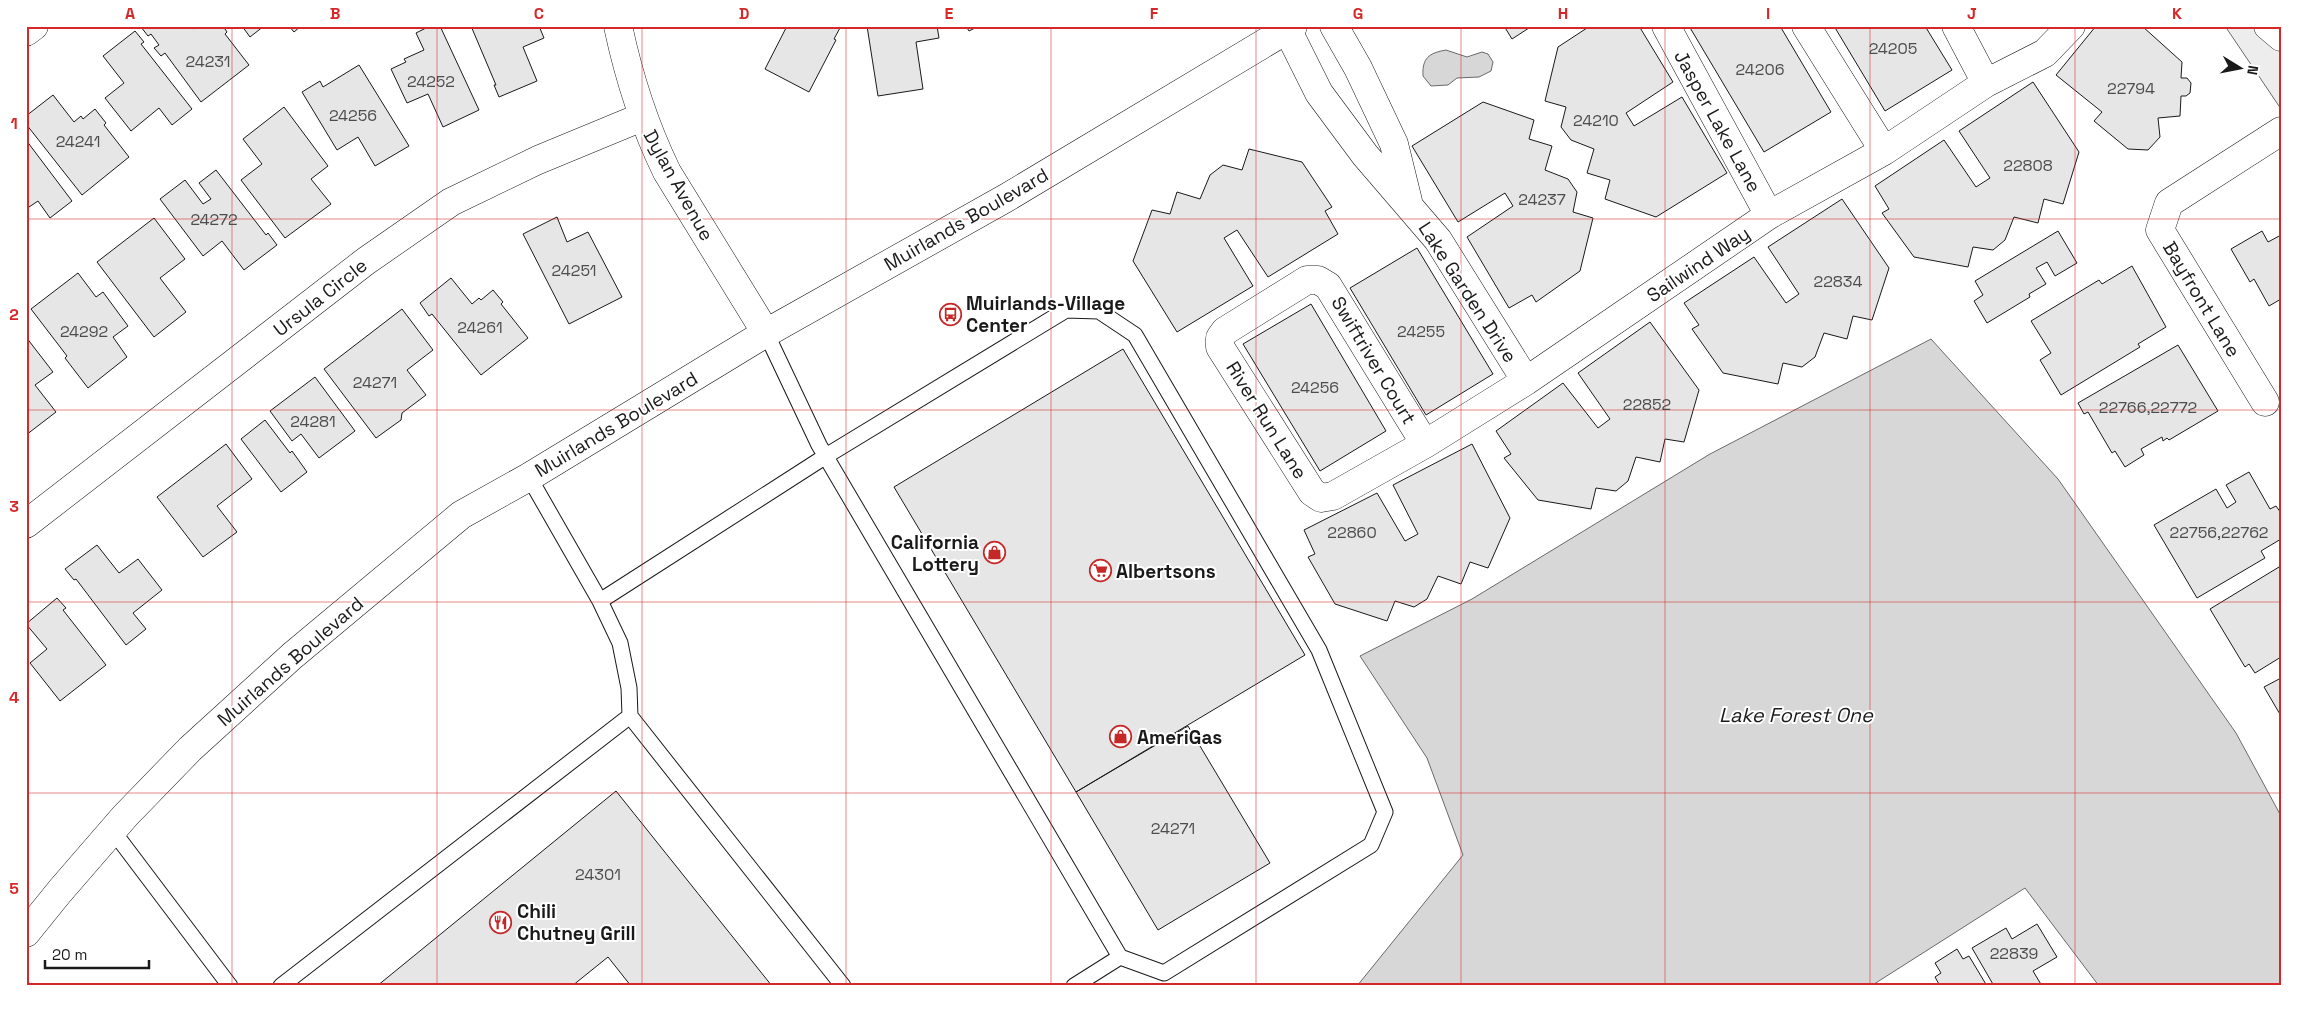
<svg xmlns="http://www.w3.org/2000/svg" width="2307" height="1012" viewBox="0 0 2307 1012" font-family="'Space Grotesk',sans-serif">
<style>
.built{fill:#ededed;stroke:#6a6a6a}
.water{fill:#d7d7d7;stroke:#6a6a6a}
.building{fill:#e6e6e6;stroke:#1a1a1a}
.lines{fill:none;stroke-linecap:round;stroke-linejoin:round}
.lane-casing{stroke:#1a1a1a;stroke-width:17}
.street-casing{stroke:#1a1a1a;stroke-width:29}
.secondary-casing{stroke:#1a1a1a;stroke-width:29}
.lane{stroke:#fff;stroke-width:15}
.street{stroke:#fff;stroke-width:28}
.secondary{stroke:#fff;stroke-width:28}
.grid{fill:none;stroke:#d62828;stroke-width:1;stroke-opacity:0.55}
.labels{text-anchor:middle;stroke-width:4;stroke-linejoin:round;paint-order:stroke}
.number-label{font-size:16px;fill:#4d4d4d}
.street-label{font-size:19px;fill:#1a1a1a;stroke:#fff}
.poi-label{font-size:19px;font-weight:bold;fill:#1a1a1a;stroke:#fff;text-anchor:start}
.water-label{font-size:20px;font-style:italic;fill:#1a1a1a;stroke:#fff}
.neatline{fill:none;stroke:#d62828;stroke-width:2}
.grid-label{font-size:16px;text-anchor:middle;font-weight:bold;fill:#d62828}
</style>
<rect width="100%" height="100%" fill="#fff"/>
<!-- built -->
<path class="built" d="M2225,26H2281V109Z"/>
<!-- water -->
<path class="water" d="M1446,50L1467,57L1482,52L1488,54L1493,62L1491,71L1479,77L1457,78L1448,85L1431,86L1423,76C1422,58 1429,53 1446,50Z
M1931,339L2058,479L2236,733L2281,816V986H2099L2025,888L1871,986H1357L1463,855L1427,758L1360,656L1472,599L1710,454Z"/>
<!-- building -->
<path class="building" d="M191,26L193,29L197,26H223L227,32L225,34L249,65L201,102L165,53L161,56L154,48L159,45L151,34L148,36L141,27Z
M242,26H264L250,37Z
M289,26H301L294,32Z
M430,26H440L479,110L443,127L428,94L407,103L391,69L406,62L404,59L424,50L416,33Z
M471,26H539L544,38L523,47L537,81L499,97L494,85H496Z
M787,26H841L834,39L836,40L809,92L765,69Z
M867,26H937L939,38L916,42L923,89L878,96Z
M966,26H979L969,31Z
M1504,26H1532L1512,39Z
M1590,26H1639L1673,82L1626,113L1634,126L1682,97L1727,173L1656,217L1605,199L1610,180L1587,173L1594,149L1571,140L1561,127L1566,107L1545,101L1558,47Z
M1689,26H1780L1831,112L1764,152Z
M1834,26H1925L1952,70L1885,111Z
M2096,26H2142L2182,62L2181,78H2187L2191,83L2190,93L2186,96H2181L2180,116L2158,118L2160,137L2148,150L2128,149L2094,121L2102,112L2056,75Z
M135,31L144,42L141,44L192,109L172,125L159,108L131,131L105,98L124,83L103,56Z
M359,65L409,146L375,166L358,137L337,150L302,92L320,81L323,87Z
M2033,82L2079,152L2063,204L2044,199L2038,223L2014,217L2005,240L1993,250L1973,247L1968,267L1914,257L1882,213L1889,209L1875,186L1944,140L1976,187L1990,178L1959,131Z
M53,95L74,122L81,116L83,119L95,109L106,123L104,125L129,157L82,195L26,124V116Z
M1483,102L1534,120L1529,139L1552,146L1545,170L1568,179L1577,192L1573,212L1593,218L1580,271L1536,302L1532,295L1509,308L1467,237L1513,206L1505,193L1458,222L1412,146Z
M284,107L328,166L311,179L331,204L285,238L241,180L262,164L243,139Z
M26,140L72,201L50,218L38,201L26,209Z
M1249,149L1302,162L1332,207L1325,211L1338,234L1268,277L1237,230L1224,238L1253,286L1177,332L1133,261L1152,210L1170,214L1177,192L1200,199L1210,175L1223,165L1242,170Z
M216,170L266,235L268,233L277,245L244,270L222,241L203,256L160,199L185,180L203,204L211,199L199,183Z
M1842,199L1889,268L1872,320L1853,316L1847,339L1824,333L1815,357L1802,367L1783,363L1778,384L1723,373L1692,329L1699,325L1684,303L1754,257L1786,303L1799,294L1768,247Z
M557,217L567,242L588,232L622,297L569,324L523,234Z
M154,218L185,259L160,278L186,312L154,337L97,262Z
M2058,231L2077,263L2055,276L2047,262L2036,268L2046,284L2029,294L2030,297L1987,323L1974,301L1983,295L1975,281Z
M2262,231L2268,242L2281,235V299L2269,306L2254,279L2250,282L2231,249Z
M1417,248L1493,374L1426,415L1350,288Z
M2132,266L2166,327L2138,344L2140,347L2061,395L2040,360L2051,353L2031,321L2099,280L2102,284Z
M78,273L96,297L103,292L128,326L113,337L127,357L88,388L65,358L67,356L31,309Z
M451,278L472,304L479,298L481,300L493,290L503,302L501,304L528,338L481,375L432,314L429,316L420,303Z
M1311,304L1386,431L1320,471L1243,344Z
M402,309L433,350L407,370L426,395L402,413L401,420L376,438L324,369Z
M1650,322L1699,390L1684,442L1665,439L1660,462L1636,457L1628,481L1616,491L1596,488L1591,509L1538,500L1504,458L1511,454L1496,431L1563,383L1598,428L1610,419L1578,373Z
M26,337L53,372L35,385L56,412L26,435Z
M2178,345L2218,411L2169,440L2167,438L2163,441L2162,437L2141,449L2144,455L2125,467L2115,451L2112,453L2088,412L2084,414L2078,403Z
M1123,349L1305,655L1076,792L894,487Z
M315,377L355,431L319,458L301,434L292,441L270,411Z
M265,420L290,453L292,451L307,472L281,492L241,439Z
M226,444L252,479L217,506L237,532L203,557L157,497Z
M1472,444L1510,518L1488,568L1470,562L1461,584L1438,576L1427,599L1414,607L1395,601L1387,621L1335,604L1308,557L1315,554L1304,530L1377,493L1405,541L1418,534L1393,485Z
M2249,472L2270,509L2276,506L2281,513V539L2261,551L2265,558L2197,598L2154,525L2216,489L2227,508L2236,502L2226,485Z
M97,545L119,573L138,559L162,590L133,613L146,629L126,645L76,579L74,580L65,569Z
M2279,567L2281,571V657L2255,673L2249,664L2245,667L2210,609Z
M57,598L66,608L63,610L106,665L60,701L30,663L47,649L26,624Z
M2281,678V716L2264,687Z
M1188,726L1270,863L1158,930L1076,792Z
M616,791L772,986H631L608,957L572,986H377Z
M2037,924L2057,957L2033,971L2042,986H1994L1972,948L2006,928L2012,939Z
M1957,949L1963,959L1969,956L1987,986H1940L1935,977L1941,973L1935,963Z"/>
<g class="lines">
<defs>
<path id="lane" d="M766,333L819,445L1120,957L1074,986
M529,477L600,601L620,643L629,688L630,716L843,986
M600,601L826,456L1066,310L1099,311L1135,335L1319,650L1385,812L1371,845L1164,973L1120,957
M113,831L230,986
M281,986L630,716"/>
<path id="street" d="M618,26C629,78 644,125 667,172L766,333
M1334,26L1358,68L1394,144L1408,201
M1666,26L1769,215
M1806,26L1884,151
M1956,26L1986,83
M2268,26L2281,37
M1287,29L1319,93L1365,155L1438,240L1526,381
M26,32L34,26
M2265,402L2160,230L2169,203L2281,131
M1425,444L1328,286L1318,280H1307L1225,331L1220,338V347L1312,492L1321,498L1333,496L1425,444L1526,381L1769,215L1884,151L1986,83L2045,53L2071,26
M26,524L366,261L451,202L538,160L642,117"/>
<path id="secondary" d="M26,933L60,891L125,816L190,749L292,656L461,515L529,477L766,333L1006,198L1293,26"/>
</defs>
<!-- lane casing -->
<use href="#lane" class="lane-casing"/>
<!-- street casing -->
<use href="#street" class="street-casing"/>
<!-- secondary casing -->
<use href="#secondary" class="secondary-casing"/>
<!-- lane -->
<use href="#lane" class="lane"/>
<!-- street -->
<use href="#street" class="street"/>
<!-- secondary -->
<use href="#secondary" class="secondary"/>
</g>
<!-- grid -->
<path class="grid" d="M232,26V986M437,26V986M642,26V986M846,26V986M1051,26V986M1256,26V986M1461,26V986M1665,26V986M1870,26V986M2075,26V986M26,219H2281M26,410H2281M26,602H2281M26,793H2281"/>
<!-- icons -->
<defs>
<symbol id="bus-ring" viewBox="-11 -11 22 22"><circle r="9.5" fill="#fff" stroke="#c62828" stroke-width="1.5"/><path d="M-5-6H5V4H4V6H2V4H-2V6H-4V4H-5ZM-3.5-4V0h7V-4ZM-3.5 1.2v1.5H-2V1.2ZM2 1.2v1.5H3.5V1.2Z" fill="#c62828"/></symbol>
<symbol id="shop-ring" viewBox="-11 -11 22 22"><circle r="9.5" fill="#fff" stroke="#c62828" stroke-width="1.5"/><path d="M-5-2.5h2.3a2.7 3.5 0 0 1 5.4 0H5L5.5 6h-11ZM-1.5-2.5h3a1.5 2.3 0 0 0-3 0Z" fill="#c62828"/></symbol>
<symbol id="supermarket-ring" viewBox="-11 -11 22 22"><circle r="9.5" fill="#fff" stroke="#c62828" stroke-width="1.5"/><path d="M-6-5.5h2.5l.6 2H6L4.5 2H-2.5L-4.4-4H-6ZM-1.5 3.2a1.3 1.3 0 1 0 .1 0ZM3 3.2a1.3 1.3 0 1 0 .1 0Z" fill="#c62828"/></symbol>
<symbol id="restaurant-ring" viewBox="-11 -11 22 22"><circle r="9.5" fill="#fff" stroke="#c62828" stroke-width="1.5"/><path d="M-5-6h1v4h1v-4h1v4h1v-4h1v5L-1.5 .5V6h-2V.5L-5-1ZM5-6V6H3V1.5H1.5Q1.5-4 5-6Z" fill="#c62828"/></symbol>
</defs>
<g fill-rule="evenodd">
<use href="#bus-ring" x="938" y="302" width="25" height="25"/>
<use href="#shop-ring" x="982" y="540" width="25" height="25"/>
<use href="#supermarket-ring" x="1088" y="558" width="25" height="25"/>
<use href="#shop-ring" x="1108" y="724" width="25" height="25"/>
<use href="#restaurant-ring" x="488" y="910" width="25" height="25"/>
</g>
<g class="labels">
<!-- number labels -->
<g class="number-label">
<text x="1893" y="54">24205</text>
<text x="208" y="67">24231</text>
<text x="1760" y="75">24206</text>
<text x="431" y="87">24252</text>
<text x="2131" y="94">22794</text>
<text x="353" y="121">24256</text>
<text x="1596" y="126">24210</text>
<text x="78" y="147">24241</text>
<text x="2028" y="171">22808</text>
<text x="1542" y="205">24237</text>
<text x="214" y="225">24272</text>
<text x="574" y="276">24251</text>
<text x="1838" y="287">22834</text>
<text x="480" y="333">24261</text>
<text x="84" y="337">24292</text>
<text x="1421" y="337">24255</text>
<text x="375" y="388">24271</text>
<text x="1315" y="393">24256</text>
<text x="1647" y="410">22852</text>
<text x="2148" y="413">22766,22772</text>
<text x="313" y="427">24281</text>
<text x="1352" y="538">22860</text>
<text x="2219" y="538">22756,22762</text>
<text x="1173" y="834">24271</text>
<text x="598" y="880">24301</text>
<text x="2014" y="959">22839</text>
</g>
<!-- street labels -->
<g class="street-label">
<text transform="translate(1718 121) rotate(61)" y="7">Jasper Lake Lane</text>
<text transform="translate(679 185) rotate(61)" y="7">Dylan Avenue</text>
<text transform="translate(966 219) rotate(-30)" y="7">Muirlands Boulevard</text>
<text transform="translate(1698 264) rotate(-34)" y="7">Sailwind Way</text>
<text transform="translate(1468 292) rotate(57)" y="7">Lake Garden Drive</text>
<text transform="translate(320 297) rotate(-38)" y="7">Ursula Circle</text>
<text transform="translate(2202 299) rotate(59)" y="7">Bayfront Lane</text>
<text transform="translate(1374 360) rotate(59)" y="7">Swiftriver Court</text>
<text transform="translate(1267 420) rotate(58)" y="7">River Run Lane</text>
<text transform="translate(616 424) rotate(-31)" y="7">Muirlands Boulevard</text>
<text transform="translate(290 661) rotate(-41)" y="7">Muirlands Boulevard</text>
</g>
<!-- poi labels -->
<g class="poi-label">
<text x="966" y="310">Muirlands-Village<tspan x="966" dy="22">Center</tspan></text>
<text x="979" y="549" text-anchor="end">California<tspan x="979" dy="22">Lottery</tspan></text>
<text x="1116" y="578">Albertsons</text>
<text x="1137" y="744">AmeriGas</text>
<text x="517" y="918">Chili<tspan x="517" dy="22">Chutney Grill</tspan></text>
</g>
<!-- water labels -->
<g class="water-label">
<text x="1796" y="722">Lake Forest One</text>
</g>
</g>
<!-- border -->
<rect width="2307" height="1012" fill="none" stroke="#ffffff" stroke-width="55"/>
<!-- north arrow -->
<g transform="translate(2240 68) rotate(100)" stroke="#ffffff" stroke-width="4" paint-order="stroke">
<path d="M0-4L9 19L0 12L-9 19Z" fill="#1a1a1a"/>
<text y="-8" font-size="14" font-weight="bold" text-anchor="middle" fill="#1a1a1a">N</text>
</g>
<!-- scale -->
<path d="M45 960v8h104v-8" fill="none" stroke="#1a1a1a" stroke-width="2.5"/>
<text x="52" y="960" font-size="15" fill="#1a1a1a" stroke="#ffffff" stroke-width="4" paint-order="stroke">20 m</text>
<rect x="28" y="28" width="2252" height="956" class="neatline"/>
<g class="grid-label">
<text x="130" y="19">A</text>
<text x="335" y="19">B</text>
<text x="539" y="19">C</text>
<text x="744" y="19">D</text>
<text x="949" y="19">E</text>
<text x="1154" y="19">F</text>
<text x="1358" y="19">G</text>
<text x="1563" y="19">H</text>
<text x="1768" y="19">I</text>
<text x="1972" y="19">J</text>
<text x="2177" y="19">K</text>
<text x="14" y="129">1</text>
<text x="14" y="320">2</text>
<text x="14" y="512">3</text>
<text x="14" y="703">4</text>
<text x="14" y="894">5</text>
</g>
</svg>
